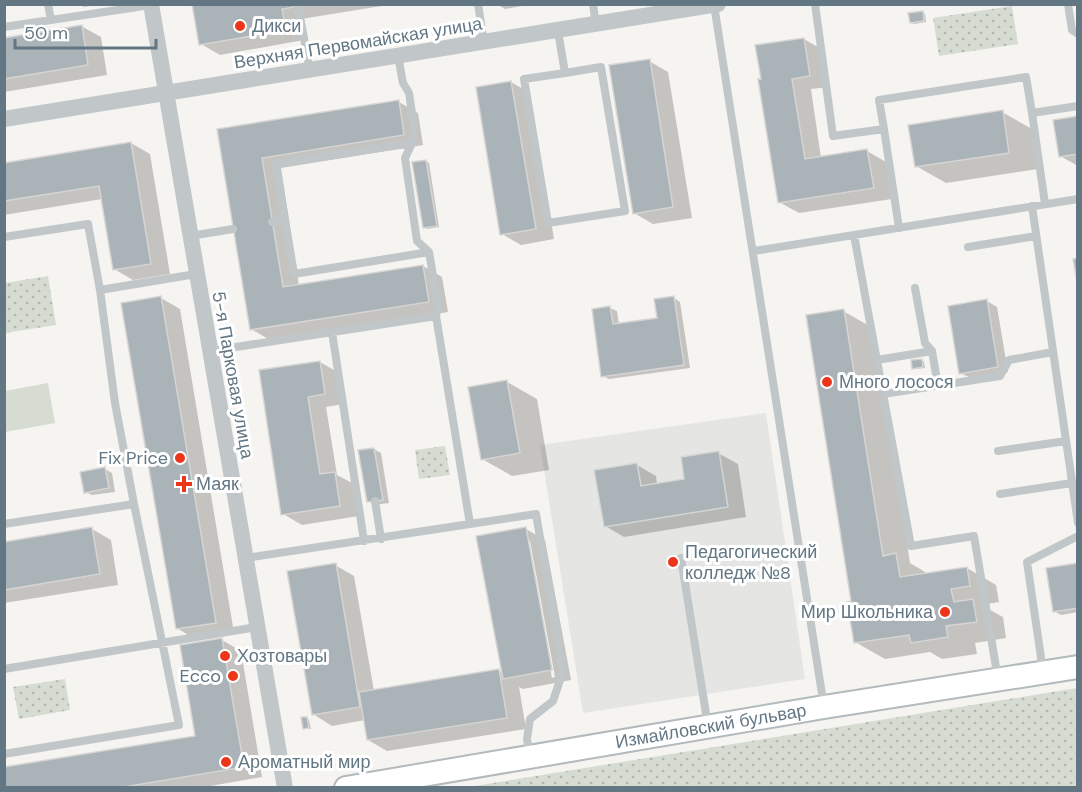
<svg xmlns="http://www.w3.org/2000/svg" width="1082" height="792" viewBox="0 0 1082 792" font-family="'DM Sans',sans-serif">
<style>
.built{fill:#e5e6e4}
.grass{fill:url(#grass-dots)}
.pitch{fill:#d6dcd1}
.shadow{fill:#0003;fill-rule:evenodd}
.building{fill:#aab3b7;stroke:#d6d5d3;stroke-width:1.5}
.lines{fill:none;stroke-linecap:round;stroke-linejoin:round}
.secondary-casing{stroke:#b3babd;stroke-width:26}
.lane{stroke:#c1c6c8;stroke-width:8}
.street{stroke:#c1c6c8;stroke-width:16}
.secondary{stroke:#fff;stroke-width:22}
.poi-dot{fill:#ec3519;stroke:#fff;stroke-width:2}
.labels{text-anchor:middle;stroke-width:6;stroke-linejoin:round;paint-order:stroke}
.poi-label{font-size:18px;fill:#627783;stroke:#fff;text-anchor:start}
.street-label{font-size:18px;fill:#627783;stroke:#fff}
</style>
<defs>
<pattern id="grass-dots" width="8" height="8" patternUnits="userSpaceOnUse" patternTransform="scale(1.5)"><rect width="8" height="8" fill="#d6dcd1"/><path d="M2 2h.1M6 6h.1" fill="none" stroke="#b1b7af" stroke-width="1.8" stroke-linecap="round"/></pattern>
</defs>
<rect width="100%" height="100%" fill="#f5f4f0"/>
<!-- built -->
<path class="built" d="M766,413L805,679L583,713L540,445Z"/>
<!-- grass -->
<path class="grass" d="M1012,6L1018,44L939,56L933,18Z
M48,276L56,325L5,333V283Z
M445,446L450,475L419,479L415,450Z
M65,679L70,710L19,719L13,687Z
M1077,688V787H468Z"/>
<!-- pitch -->
<path class="pitch" d="M48,383L55,423L5,432V391Z"/>
<!-- shadow -->
<path class="shadow" d="M79,4H101L84,7Z
M194,4H394L301,19L304,40L220,55L201,44Z
M497,4H533L505,9Z
M922,12L925,14L926,22L914,24L911,22Z
M81,26L101,37L107,75L4,92V39Z
M804,39L823,50L828,87L811,89L821,158L867,151L886,162L892,199L799,213L779,202L760,80Z
M649,61L668,72L692,218L653,224L634,213Z
M511,82L530,93L554,239L521,245L502,234Z
M399,102L418,113L423,145L281,168L299,286L423,266L442,277L448,312L270,340L251,329L219,131Z
M1002,112L1032,129L1038,169L946,183L916,166Z
M1078,118V166L1060,156Z
M131,143L150,154L170,274L133,280L114,269L102,199L4,215V164Z
M426,161L429,163L439,227L427,229L424,227Z
M161,298L180,309L234,633L196,640L177,628Z
M674,298L680,302L690,368L609,379L603,376L610,308L617,311L619,325L659,319Z
M987,301L997,307L1008,372L971,378L960,373Z
M843,311L873,328L910,563L925,572L926,575L967,568L996,585L999,602L981,605L1003,617L1006,638L975,643L977,654L942,659L930,652L885,659L855,642Z
M922,360L924,362L925,368L916,369L913,368Z
M320,362L339,373L344,404L326,407L337,475L354,484L359,516L302,525L283,514L260,371Z
M507,382L537,399L549,470L512,476L482,459Z
M374,449L381,453L389,503L374,505L368,501Z
M718,453L738,464L746,517L624,537L605,526L637,465L656,476L657,485L686,480Z
M105,469L112,473L115,492L92,495L85,492Z
M92,529L111,540L118,585L4,603V543Z
M526,529L545,540L571,680L523,689L519,687L526,729L387,751L368,740L365,720L332,726L313,714L335,565L354,576L374,691L499,671L503,673ZM527,541H530L555,677L552,678Z
M1078,565V612L1061,615L1054,611Z
M222,640L241,651L262,777L199,788H4L197,737Z
M307,718L309,720L311,729L305,728Z"/>
<!-- building -->
<path class="building" d="M192,4H312L282,9L286,30L199,45Z
M923,11L924,21L910,23L908,13Z
M82,25L88,65L4,79V38Z
M804,38L810,76L792,79L805,159L867,149L874,188L778,203L758,79H761L755,45Z
M650,59L673,207L633,214L609,65Z
M511,81L536,229L500,235L476,87Z
M399,100L404,135L262,158L283,287L423,265L429,302L250,330L217,129Z
M1003,110L1009,153L915,167L908,125Z
M1078,116V154L1059,157L1053,120Z
M131,142L151,264L113,270L99,186L4,201V163Z
M426,160L437,226L423,228L412,162Z
M1078,258V287L1073,259Z
M161,296L216,623L176,629L121,303Z
M674,296L684,365L601,377L592,309L610,306L613,324L657,318L654,299Z
M987,299L998,367L959,374L948,306Z
M844,309L883,556L896,553L900,577L967,567L970,586L951,589L954,602L973,599L977,622L946,626L948,637L911,643L909,635L854,643L847,602L851,601L806,315Z
M922,359L923,367L912,369L911,360Z
M320,361L325,394L308,397L320,474L335,472L340,506L281,515L259,370Z
M507,380L520,453L481,460L468,387Z
M374,448L383,500L367,502L358,450Z
M719,451L728,507L604,527L594,470L637,463L641,486L684,479L681,457Z
M105,467L109,488L84,493L80,472Z
M92,527L100,574L4,590V542Z
M526,527L552,670L503,679L476,536Z
M336,563L360,707L312,715L287,571Z
M1078,563V608L1053,612L1046,568Z
M222,638L244,767L118,788H4V767L195,736L180,645Z
M499,669L507,718L367,740L359,692Z
M301,717H307L309,728L303,729Z"/>
<g class="lines">
<defs>
<g id="secondary">
<path id="s1" d="M346,788L824,707L1078,667"/>
</g>
</defs>
<!-- secondary casing -->
<use href="#secondary" class="secondary-casing"/>
<!-- lane -->
<path class="lane" d="M48,4L51,20
M478,4L484,43
M593,4L596,25
M815,4L833,136L884,129L879,100L1026,77L1032,113L1078,106
M1068,4L1072,30L1078,34
M714,5L824,707
M298,6L310,71
M4,27L151,5
M558,31L565,73L601,67L625,211L548,223L524,79L565,73
M1032,113L1045,204
M884,129L899,228
M1032,206L1078,523
M285,220L276,164L412,143
M272,222L285,220L294,274L429,252
M854,235L911,546L974,536L998,679
M190,236L233,229
M4,237L88,224L100,290L196,274
M968,247L1036,236
M754,251L1078,199
M915,288L925,343L932,351L938,386
M100,290L115,403L134,504
M332,332L364,541
M210,351L436,316
M877,360L932,351
M883,394L1000,376L1009,360L1053,352
M998,451L1066,441
M1000,494L1072,483
M375,501L381,539
M4,524L134,504L179,725L4,754
M470,524L536,514L563,671L553,701L530,719L527,739L530,756
M246,558L470,524L436,316L438,306L429,252L417,241L405,158L412,143L414,126L409,93L403,83L398,56
M681,558L708,726
M4,669L257,627
M1043,671L1027,562L1078,536"/>
<!-- street -->
<path class="street" d="M151,4L285,788
M4,119L718,4"/>
<!-- secondary -->
<use href="#secondary" class="secondary"/>
</g>
<!-- markers -->
<g class="poi-dot">
<circle cx="240" cy="26" r="6"/>
<circle cx="827" cy="382" r="6"/>
<circle cx="180" cy="458" r="6"/>
<path d="M181 475h6v6h6v6h-6v6h-6v-6h-6v-6h6z"/>
<circle cx="673" cy="562" r="6"/>
<circle cx="945" cy="612" r="6"/>
<circle cx="225" cy="656" r="6"/>
<circle cx="233" cy="676" r="6"/>
<circle cx="226" cy="762" r="6"/>
</g>
<g class="labels">
<!-- poi labels -->
<g class="poi-label">
<text x="252" y="32">Дикси</text>
<text x="839" y="388">Много лосося</text>
<text x="168" y="464" text-anchor="end">Fix Price</text>
<text x="196" y="490">Маяк</text>
<text x="685" y="558">Педагогический<tspan x="685" dy="21">колледж №8</tspan></text>
<text x="933" y="618" text-anchor="end">Мир Школьника</text>
<text x="237" y="662">Хозтовары</text>
<text x="221" y="682" text-anchor="end">Ecco</text>
<text x="238" y="768">Ароматный мир</text>
</g>
<!-- street labels -->
<g class="street-label">
<text transform="translate(358 43) rotate(-9)" y="6">Верхняя Первомайская улица</text>
<text transform="translate(233 375) rotate(80)" y="6">5-я Парковая улица</text>
<text dy="6" stroke="none"><textPath href="#s1" startOffset="370">Измайловский бульвар</textPath></text>
</g>
</g>
<!-- border -->
<rect width="1082" height="792" fill="none" stroke="#627783" stroke-width="12"/>
<!-- scale -->
<path d="M15 39v9h141v-9" fill="none" stroke="#627783" stroke-width="3"/>
<text x="24" y="39" font-size="18" fill="#627783" stroke="#ffffff" stroke-width="4.5" paint-order="stroke">50 m</text>
</svg>
